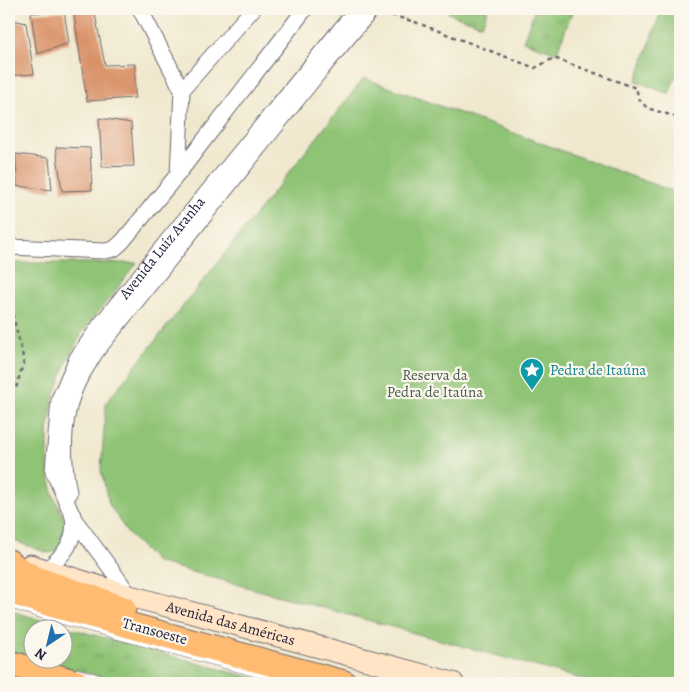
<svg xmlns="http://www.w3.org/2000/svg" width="689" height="692" viewBox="0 0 689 692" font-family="Alegreya,serif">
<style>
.grass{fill:url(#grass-tufts);stroke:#587258}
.green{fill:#8fc375;stroke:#587258}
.building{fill:#d99168}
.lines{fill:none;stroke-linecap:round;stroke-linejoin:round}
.service-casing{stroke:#6a676e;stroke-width:9}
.minor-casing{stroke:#6a676e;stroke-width:17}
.secondary-casing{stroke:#6a676e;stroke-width:23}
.trunk-casing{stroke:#6a676e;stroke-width:27}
.path{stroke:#6a676e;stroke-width:2.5;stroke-dasharray:4 4;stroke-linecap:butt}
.service{stroke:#fff;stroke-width:8}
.minor{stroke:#fff;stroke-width:15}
.secondary{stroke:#ffe4c6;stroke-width:21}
.trunk{stroke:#ffbb71;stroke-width:25}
.labels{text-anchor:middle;stroke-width:4.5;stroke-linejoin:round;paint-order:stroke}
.street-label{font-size:15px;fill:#22223b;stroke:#fbf7ec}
.culture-label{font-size:15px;fill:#0d838f;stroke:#fbf7ec;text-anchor:start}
.park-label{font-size:15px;fill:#485a4f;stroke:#fbf7ec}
</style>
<defs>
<pattern id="grass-tufts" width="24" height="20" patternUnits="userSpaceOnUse" patternTransform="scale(1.25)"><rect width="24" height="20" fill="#8fc375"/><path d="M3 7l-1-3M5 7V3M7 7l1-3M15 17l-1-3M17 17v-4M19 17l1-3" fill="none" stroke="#7ba766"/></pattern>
</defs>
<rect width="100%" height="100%" fill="#fbf7ec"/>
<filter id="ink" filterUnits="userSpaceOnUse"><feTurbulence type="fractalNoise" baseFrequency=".02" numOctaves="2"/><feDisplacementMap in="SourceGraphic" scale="10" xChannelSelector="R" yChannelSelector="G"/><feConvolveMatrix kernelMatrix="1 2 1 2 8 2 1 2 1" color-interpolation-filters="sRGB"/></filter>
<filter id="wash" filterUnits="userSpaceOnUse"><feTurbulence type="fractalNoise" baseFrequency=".0096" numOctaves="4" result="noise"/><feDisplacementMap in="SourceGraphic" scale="20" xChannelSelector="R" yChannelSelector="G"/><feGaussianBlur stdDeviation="1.12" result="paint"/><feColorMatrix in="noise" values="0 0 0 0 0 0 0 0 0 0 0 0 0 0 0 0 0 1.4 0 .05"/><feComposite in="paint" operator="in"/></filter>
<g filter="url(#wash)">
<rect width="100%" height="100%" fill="#f0e8ce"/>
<!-- grass -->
<path class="grass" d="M450,9H488L482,25L448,13Z
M535,9H573L557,53L523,41Z
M662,9H680V64L669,94L636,81Z
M9,610L50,623L271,683H124L40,660H62V630H32V657L9,651Z"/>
<!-- green -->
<path class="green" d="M364,78L680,194V683H596L156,562L128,534L109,504L101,470L106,403Z
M9,263H137L82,333L68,359L53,399L48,431V465L50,480L53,494L69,531L56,552L48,553L9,539Z"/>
<g id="blocks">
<!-- building -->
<path class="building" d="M73,9H94L105,65L135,64V98L87,101Z
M64,11L69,43L37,54L31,13Z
M9,19L26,23L34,74L9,76Z
M99,118L131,123L134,166L102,167Z
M56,147L90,148L92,190L62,191Z
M16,154L49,158L52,190L17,186Z"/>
</g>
</g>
<g filter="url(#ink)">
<use href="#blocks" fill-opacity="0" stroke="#6a676e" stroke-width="1"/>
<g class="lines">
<defs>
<path id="service" d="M9,604L51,617L295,683
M78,673L114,683"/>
<g id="minor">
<path d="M140,9L182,90L178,174"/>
<path d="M182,90L253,9"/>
<path d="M9,247L105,251L114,249L122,242L178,174L305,9"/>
<path d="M69,493C62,456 62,414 79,380C84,371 90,362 95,353L320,71L372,9"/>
<path d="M46,570C64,555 77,541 73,515"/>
<path id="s1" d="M130,596L114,573L74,519L53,471L59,399L77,358L100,325L168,240L357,9"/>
</g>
<g id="secondary">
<path id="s2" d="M30,565L130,596L453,683"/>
</g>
<path id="trunk" d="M9,562C26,577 47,583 68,590C87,596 105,602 123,609
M9,591L54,605L344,683
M9,663L77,683"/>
</defs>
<!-- service casing -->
<use href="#service" class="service-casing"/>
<!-- minor casing -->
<use href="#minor" class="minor-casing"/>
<!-- secondary casing -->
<use href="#secondary" class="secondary-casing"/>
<!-- trunk casing -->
<use href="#trunk" class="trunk-casing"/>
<!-- path -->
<path class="path" d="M384,13L415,22L535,68L554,58L636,88L639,99L647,108L680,118
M9,307L13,316L24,361L16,388L9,396"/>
<!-- service -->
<use href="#service" class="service"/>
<!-- minor -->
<use href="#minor" class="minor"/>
<!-- secondary -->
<use href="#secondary" class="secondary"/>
<!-- trunk -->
<use href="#trunk" class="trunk"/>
</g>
</g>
<!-- icons -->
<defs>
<symbol id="sight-pin" viewBox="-11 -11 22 30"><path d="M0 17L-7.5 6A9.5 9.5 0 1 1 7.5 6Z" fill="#0f9aa8" stroke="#fbf7ec"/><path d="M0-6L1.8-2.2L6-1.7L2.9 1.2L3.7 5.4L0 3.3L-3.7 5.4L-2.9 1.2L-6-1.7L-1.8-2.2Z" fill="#fff"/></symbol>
</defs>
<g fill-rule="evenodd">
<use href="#sight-pin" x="518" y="356" width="28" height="38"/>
</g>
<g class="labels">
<!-- street labels -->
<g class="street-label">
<text dy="5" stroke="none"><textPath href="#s1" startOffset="404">Avenida Luíz Aranha</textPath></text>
<text dy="5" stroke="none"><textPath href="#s2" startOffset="209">Avenida das Américas</textPath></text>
<text transform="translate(155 631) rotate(15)" y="5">Transoeste</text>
</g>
<!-- culture labels -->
<g class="culture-label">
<text x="550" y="375">Pedra de Itaúna</text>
</g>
<!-- park labels -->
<g class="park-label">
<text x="435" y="380">Reserva da<tspan x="435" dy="17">Pedra de Itaúna</tspan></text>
</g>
</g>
<!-- margin -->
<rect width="689" height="692" fill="none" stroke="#fbf7ec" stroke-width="30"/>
<!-- north arrow -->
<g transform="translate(48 644) rotate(215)"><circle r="24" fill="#fbf7ec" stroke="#a4a2a5"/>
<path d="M0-4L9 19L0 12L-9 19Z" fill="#1f6fb2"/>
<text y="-8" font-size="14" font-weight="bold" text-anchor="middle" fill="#22223b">N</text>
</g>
</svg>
